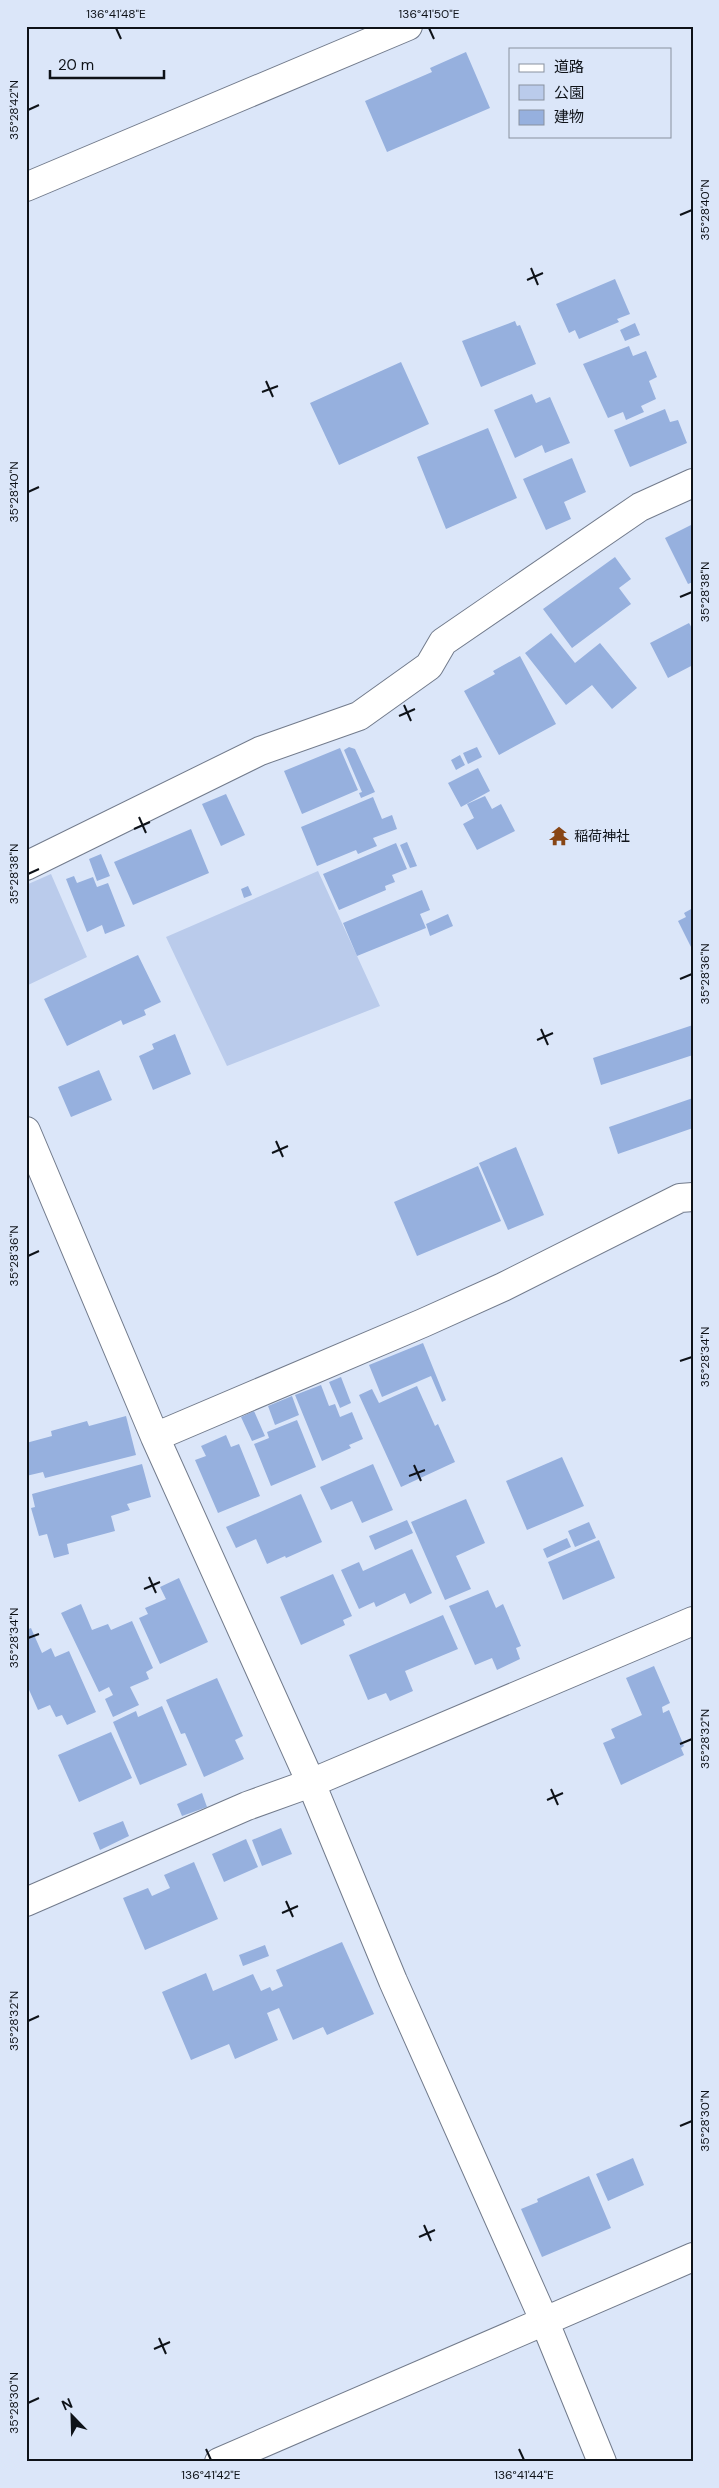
<svg xmlns="http://www.w3.org/2000/svg" width="719" height="2488" viewBox="0 0 719 2488" font-family="'DM Sans','Noto Sans JP',sans-serif">
<style>
.green{fill:#bacbeb}
.building{fill:#96b0de}
.lines{fill:none;stroke-linecap:round;stroke-linejoin:round}
.minor-casing{stroke:#727b8c;stroke-width:30}
.minor{stroke:#fff;stroke-width:28}
.ticks{fill:none;stroke:#0e1218;stroke-width:2}
.labels{text-anchor:middle;stroke-width:4;stroke-linejoin:round;paint-order:stroke}
.poi-label{font-size:14px;fill:#0e1218;stroke:#dbe6f9;text-anchor:start}
.neatline{fill:none;stroke:#0e1218;stroke-width:2}
.ticks-label{font-size:12px;text-anchor:middle;fill:#0e1218}
</style>
<rect width="100%" height="100%" fill="#dbe6f9"/>
<!-- green -->
<path class="green" d="M318,871L380,1006L227,1066L166,937Z
M51,874L87,957L26,986V885Z"/>
<!-- building -->
<path class="building" d="M466,52L490,108L387,152L365,101L432,72L430,68Z
M615,279L630,314L617,319L619,322L579,339L575,330L569,333L556,304Z
M515,321L517,326L520,325L536,364L481,387L462,341Z
M635,323L640,335L625,341L620,330Z
M629,346L633,356L646,351L657,377L649,381L656,399L641,406L644,412L626,420L623,412L608,418L583,364Z
M401,362L429,424L339,465L310,403Z
M532,394L536,403L550,397L570,443L545,453L542,445L515,458L494,410Z
M665,409L670,422L678,420L687,443L630,467L614,430Z
M488,428L517,498L446,529L417,457Z
M572,458L586,492L564,502L571,519L546,530L523,479Z
M693,524V582L688,584L665,538Z
M615,557L631,579L619,588L631,604L572,648L543,609Z
M689,623L693,630V665L668,678L650,643Z
M551,633L575,663L600,643L637,688L612,709L592,685L566,705L525,653Z
M520,656L556,724L499,755L464,691L495,674L493,671Z
M349,747L355,749L375,792L361,798L359,793L362,792L344,750Z
M477,747L482,757L468,764L463,753Z
M340,748L358,790L302,814L284,771Z
M460,755L465,765L456,770L451,760Z
M478,768L490,791L461,807L448,783Z
M226,794L245,835L221,846L202,804Z
M485,796L492,809L501,804L515,831L477,850L463,824L474,818L467,804Z
M373,797L382,819L392,815L397,829L373,838L377,846L358,854L356,850L317,866L301,827Z
M191,829L209,873L133,905L114,862Z
M407,842L417,866L410,868L400,845Z
M396,843L407,869L392,875L395,882L385,886L386,890L339,910L323,874Z
M101,854L110,876L97,881L89,859Z
M74,876L77,883L93,877L97,887L108,883L125,926L105,934L102,925L87,932L66,879Z
M248,886L252,895L244,898L241,889Z
M422,890L430,910L420,914L426,928L357,956L343,923Z
M693,908V951L678,921L686,917L684,913Z
M448,914L453,926L430,936L426,924Z
M138,955L161,1002L144,1010L146,1015L123,1025L121,1020L67,1046L44,999Z
M693,1025V1055L601,1085L593,1058Z
M175,1034L191,1074L153,1090L139,1056L154,1049L152,1044Z
M99,1070L112,1100L71,1117L58,1087Z
M693,1098V1128L618,1154L609,1127Z
M516,1147L544,1215L508,1230L479,1163Z
M478,1166L501,1221L417,1256L394,1202Z
M423,1343L446,1400L442,1402L431,1376L382,1397L369,1365Z
M341,1377L351,1403L340,1408L329,1382Z
M321,1385L329,1406L335,1404L340,1417L352,1412L363,1439L349,1445L351,1448L322,1461L295,1395Z
M417,1386L435,1426L438,1424L455,1462L401,1487L359,1395L372,1389L379,1403Z
M292,1396L299,1415L275,1425L268,1406Z
M254,1411L265,1436L252,1441L241,1417Z
M126,1416L136,1455L45,1478L43,1472L26,1476V1443L52,1436L51,1431L87,1421L89,1426Z
M297,1420L316,1467L271,1486L254,1444L269,1438L267,1432Z
M226,1435L231,1447L239,1444L260,1496L218,1513L195,1460L206,1456L201,1446Z
M562,1457L584,1506L527,1530L506,1481Z
M142,1464L151,1497L127,1504L130,1510L111,1516L115,1531L67,1544L69,1554L54,1558L47,1534L39,1536L31,1508L35,1507L32,1494Z
M373,1464L393,1510L362,1523L352,1501L331,1510L320,1487Z
M301,1494L322,1542L286,1558L285,1556L267,1564L256,1539L236,1548L226,1527Z
M466,1499L485,1543L456,1556L471,1589L445,1600L411,1522Z
M407,1520L413,1533L375,1550L369,1536Z
M589,1522L596,1538L575,1547L568,1531Z
M567,1538L571,1547L547,1558L543,1549Z
M599,1540L615,1578L563,1600L548,1562Z
M412,1549L432,1593L410,1604L405,1593L376,1607L374,1602L359,1609L341,1570L359,1562L363,1571Z
M333,1574L352,1616L343,1620L345,1625L301,1645L280,1597Z
M179,1578L208,1642L160,1664L139,1618L148,1614L145,1608L166,1599L160,1587Z
M488,1590L496,1608L503,1604L521,1646L516,1648L520,1659L497,1670L492,1658L475,1665L449,1606Z
M81,1604L92,1630L108,1624L111,1630L132,1621L153,1668L146,1672L149,1679L130,1687L139,1705L113,1717L105,1699L113,1695L109,1687L99,1692L61,1613Z
M443,1615L458,1649L405,1671L413,1691L390,1701L386,1693L368,1700L349,1655Z
M31,1628L42,1653L51,1648L55,1657L69,1651L96,1712L67,1725L62,1715L56,1717L50,1705L38,1710L26,1683V1630Z
M654,1666L670,1703L662,1707L663,1713L669,1710L684,1746L681,1748L684,1755L621,1785L603,1743L615,1738L611,1729L642,1715L626,1678Z
M217,1678L243,1736L235,1740L244,1759L204,1777L185,1733L181,1734L166,1700Z
M162,1706L187,1765L140,1785L113,1722L136,1711L138,1717Z
M111,1732L132,1778L79,1802L58,1755Z
M202,1793L207,1807L182,1816L177,1804Z
M123,1821L129,1836L100,1850L93,1833Z
M281,1828L292,1854L262,1866L252,1840Z
M246,1839L258,1867L224,1882L212,1854Z
M194,1862L218,1919L145,1950L123,1898L148,1888L152,1896L170,1888L164,1875Z
M342,1942L374,2014L327,2035L323,2027L293,2040L279,2008L267,2013L278,2040L235,2059L229,2044L191,2060L162,1992L206,1973L213,1991L253,1974L261,1991L270,1987L272,1991L283,1986L276,1970Z
M265,1945L269,1956L243,1966L239,1955Z
M633,2158L644,2185L608,2201L596,2174Z
M589,2176L611,2228L542,2257L521,2209L538,2202L537,2199Z"/>
<g class="lines">
<defs>
<path id="minor" d="M26,187L408,26
M26,866L260,751L359,716L429,666L443,642L640,507L693,483
M26,1131L155,1437L311,1783L393,1981L544,2320L602,2462
M155,1437L423,1323L503,1287L680,1198L693,1197
M26,1902L247,1806L311,1783L693,1621
M219,2462L693,2257"/>
</defs>
<!-- minor casing -->
<use href="#minor" class="minor-casing"/>
<!-- minor -->
<use href="#minor" class="minor"/>
</g>
<!-- ticks -->
<path class="ticks" d="M116,28L121,39M429,28L434,39M28,110L39,105M680,215L692,210M531,268L538,285M527,280L543,273M266,381L273,397M262,392L278,386M28,492L39,487M680,597L692,592M404,705L411,721M399,716L415,709M139,817L146,833M134,829L150,822M28,874L39,869M680,979L692,974M541,1029L548,1045M537,1040L553,1033M276,1141L283,1157M272,1153L288,1146M28,1256L39,1251M680,1361L692,1357M414,1465L421,1481M409,1476L425,1470M149,1577L156,1593M144,1589L160,1582M28,1638L39,1634M680,1744L692,1739M551,1789L558,1805M547,1800L563,1793M286,1901L293,1917M282,1913L298,1906M28,2021L39,2016M680,2126L692,2121M424,2225L431,2241M419,2237L435,2230M159,2338L166,2354M154,2349L170,2342M28,2403L39,2398M206,2449L211,2460M519,2449L524,2460"/>
<!-- icons -->
<defs>
<symbol id="temple-bare" viewBox="-9 -9 18 18"><path d="M0-6L5-2H3V0L6.5 2.5H4V6H1.5V3h-3V6H-4V2.5H-6.5L-3 0V-2H-5Z" fill="#884615" stroke="#dbe6f9" stroke-width="2.5" paint-order="stroke"/></symbol>
</defs>
<g fill-rule="evenodd">
<use href="#temple-bare" x="545" y="822" width="28" height="28"/>
</g>
<g class="labels">
<!-- poi labels -->
<g class="poi-label">
<text x="574" y="841">稲荷神社</text>
</g>
</g>
<!-- border -->
<rect width="719" height="2488" fill="none" stroke="#dbe6f9" stroke-width="55"/>
<!-- legend -->
<rect x="509" y="48" width="162" height="90" fill="#dbe6f9" stroke="#89919f"/>
<rect x="519" y="64" width="25" height="8" fill="#ffffff" stroke="#89919f"/>
<text x="554" y="72" font-size="15" fill="#0e1218">道路</text>
<rect x="519" y="85" width="25" height="15" fill="#bacbeb" stroke="#89919f"/>
<text x="554" y="98" font-size="15" fill="#0e1218">公園</text>
<rect x="519" y="110" width="25" height="15" fill="#96b0de" stroke="#89919f"/>
<text x="554" y="122" font-size="15" fill="#0e1218">建物</text>
<!-- north arrow -->
<g transform="translate(72 2416) rotate(337)" stroke="#dbe6f9" stroke-width="4" paint-order="stroke">
<path d="M0-4L9 19L0 12L-9 19Z" fill="#0e1218"/>
<text y="-8" font-size="14" font-weight="bold" text-anchor="middle" fill="#0e1218">N</text>
</g>
<!-- scale -->
<path d="M50 70v8h114v-8" fill="none" stroke="#0e1218" stroke-width="2.5"/>
<text x="58" y="70" font-size="15" fill="#0e1218" stroke="#dbe6f9" stroke-width="4" paint-order="stroke">20 m</text>
<rect x="28" y="28" width="664" height="2432" class="neatline"/>
<g class="ticks-label">
<text x="116" y="18">136°41'48"E</text>
<text x="429" y="18">136°41'50"E</text>
<text transform="translate(14 110) rotate(-90)" y="4">35°28'42"N</text>
<text transform="translate(705 210) rotate(-90)" y="4">35°28'40"N</text>
<text transform="translate(14 492) rotate(-90)" y="4">35°28'40"N</text>
<text transform="translate(705 592) rotate(-90)" y="4">35°28'38"N</text>
<text transform="translate(14 874) rotate(-90)" y="4">35°28'38"N</text>
<text transform="translate(705 974) rotate(-90)" y="4">35°28'36"N</text>
<text transform="translate(14 1256) rotate(-90)" y="4">35°28'36"N</text>
<text transform="translate(705 1357) rotate(-90)" y="4">35°28'34"N</text>
<text transform="translate(14 1638) rotate(-90)" y="4">35°28'34"N</text>
<text transform="translate(705 1739) rotate(-90)" y="4">35°28'32"N</text>
<text transform="translate(14 2021) rotate(-90)" y="4">35°28'32"N</text>
<text transform="translate(705 2121) rotate(-90)" y="4">35°28'30"N</text>
<text transform="translate(14 2403) rotate(-90)" y="4">35°28'30"N</text>
<text x="211" y="2479">136°41'42"E</text>
<text x="524" y="2479">136°41'44"E</text>
</g>
</svg>
